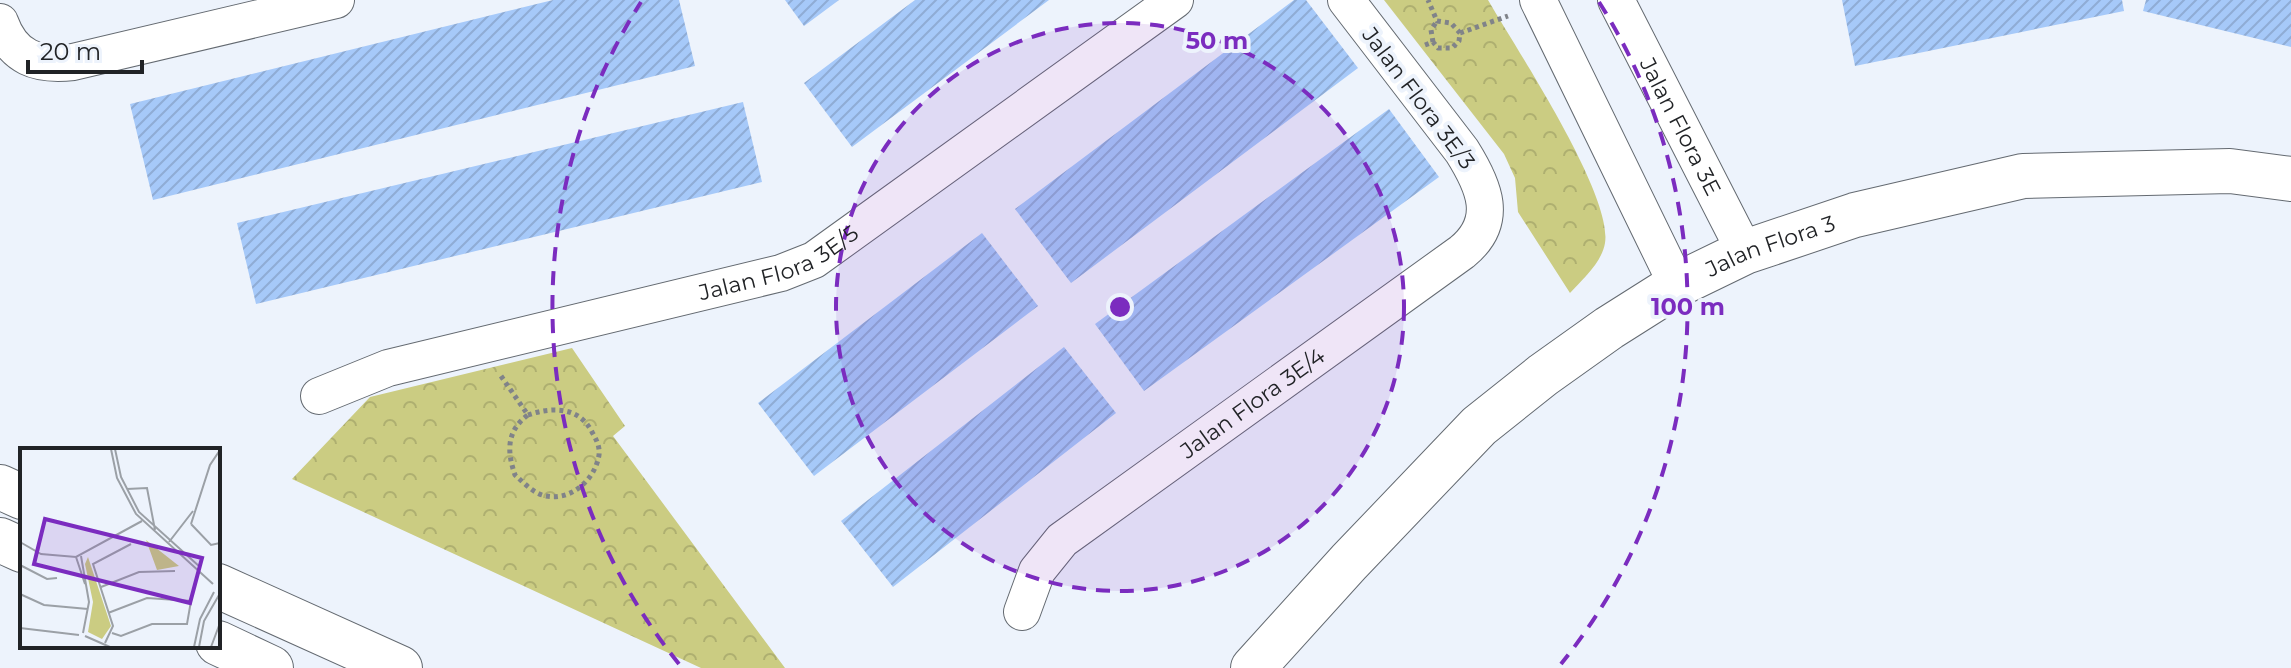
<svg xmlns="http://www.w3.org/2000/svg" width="2291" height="668" viewBox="0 0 2291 668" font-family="Montserrat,sans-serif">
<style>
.park{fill:url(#park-crowns)}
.building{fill:url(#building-hatch)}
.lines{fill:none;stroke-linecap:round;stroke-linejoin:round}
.minor-casing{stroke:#646a71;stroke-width:38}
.tertiary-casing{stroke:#646a71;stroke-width:46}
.path{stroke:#808389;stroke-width:5;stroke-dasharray:4 4;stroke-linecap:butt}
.minor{stroke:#fff;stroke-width:36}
.tertiary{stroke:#fff;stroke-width:44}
.ring{fill:none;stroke:#7b2cbf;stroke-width:4;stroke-dasharray:14 10}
.labels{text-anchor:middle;stroke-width:8;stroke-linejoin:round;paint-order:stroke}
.street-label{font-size:22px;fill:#212326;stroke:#edf3fc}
.inset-road{fill:none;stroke:#9ba0a6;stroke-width:2}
.view{fill:#7b2cbf;fill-opacity:0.15;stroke:#7b2cbf;stroke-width:4}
.inset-edge{fill:none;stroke:#212326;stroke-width:4}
.centre{fill:#7b2cbf;stroke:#edf3fc;stroke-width:4}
.ring-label{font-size:24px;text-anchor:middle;font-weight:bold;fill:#7b2cbf;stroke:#edf3fc;stroke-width:8;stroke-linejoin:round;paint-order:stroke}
</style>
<defs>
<pattern id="park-crowns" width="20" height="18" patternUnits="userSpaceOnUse" patternTransform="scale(2)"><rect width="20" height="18" fill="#cbcc82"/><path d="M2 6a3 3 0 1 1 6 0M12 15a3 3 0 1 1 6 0" fill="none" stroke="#aeaf70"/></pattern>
<pattern id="building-hatch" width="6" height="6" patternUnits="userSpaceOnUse" patternTransform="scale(2)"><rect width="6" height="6" fill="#a6c9f9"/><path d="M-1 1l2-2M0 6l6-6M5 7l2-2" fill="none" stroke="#8facd5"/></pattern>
</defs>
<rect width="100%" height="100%" fill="#edf3fc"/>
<!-- park -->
<path class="park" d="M1384,0H1488C1515,47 1613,194 1605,243C1602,262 1583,279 1570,293L1518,212L1515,178L1504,154Z
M572,348L625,426L613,436L785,668H701L292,479L370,397Z"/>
<!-- building -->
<path class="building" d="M553,0H679L695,66L153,200L130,104Z
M785,0H839L804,26Z
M915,0H1049L852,147L804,83Z
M1294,0H1306L1358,68L1071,283L1015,209Z
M1842,0H2122L2124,11L1855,66Z
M2146,0H2291V47L2143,11Z
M743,102L762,182L256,304L237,223Z
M1389,109L1439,177L1144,391L1095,324Z
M982,233L1038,306L814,476L758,403Z
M1064,347L1116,413L893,587L841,521Z"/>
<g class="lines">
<defs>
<g id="minor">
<path d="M1538,0L1677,285"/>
<path id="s1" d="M1616,0L1745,252"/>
<path d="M0,22C13,58 37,66 73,62L336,0"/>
<path id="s2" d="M319,396L388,368L781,273L814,260L1175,0"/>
<path id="s3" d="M1022,612L1037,571L1062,540L1462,252C1500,221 1484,186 1462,151L1346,0"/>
</g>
<g id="tertiary">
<path d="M0,487L22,497"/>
<path d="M0,540L22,550"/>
<path d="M218,586L400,668"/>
<path d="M218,643L271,668"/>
<path id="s4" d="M1253,668L1349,562L1479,426L1543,375L1609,328L1677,285L1745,252L1855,215L2023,176L2230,171L2291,179"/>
</g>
</defs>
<!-- minor casing -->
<use href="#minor" class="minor-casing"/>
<!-- tertiary casing -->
<use href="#tertiary" class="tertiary-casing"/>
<!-- path -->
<path class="path" d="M1460,33L1508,16
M1433,42L1431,30L1437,21
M1425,45L1433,42L1438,48H1452L1459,41L1460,33L1451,23L1437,21L1428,0
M501,376L528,415C506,431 507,452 515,475C524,483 534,494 546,496C571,501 595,480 599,455C600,446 596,439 592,432C579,406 551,407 528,415"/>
<!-- minor -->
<use href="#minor" class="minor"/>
<!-- tertiary -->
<use href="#tertiary" class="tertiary"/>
</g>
<!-- distance rings -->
<circle cx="1120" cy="307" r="284" fill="#7b2cbf" fill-opacity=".12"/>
<g class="ring">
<circle cx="1120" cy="307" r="284"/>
<path d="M679 664A568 568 0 0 1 641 2M1599 2A568 568 0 0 1 1561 664"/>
</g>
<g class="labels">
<!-- street labels -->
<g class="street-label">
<text transform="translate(1419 98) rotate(53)" y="8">Jalan Flora 3E/3</text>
<text dy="8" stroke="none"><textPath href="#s1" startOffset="142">Jalan Flora 3E</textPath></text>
<text dy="8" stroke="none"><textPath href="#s4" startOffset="676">Jalan Flora 3</textPath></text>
<text dy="8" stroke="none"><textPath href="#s2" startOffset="480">Jalan Flora 3E/5</textPath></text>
<text dy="8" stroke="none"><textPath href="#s3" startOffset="318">Jalan Flora 3E/4</textPath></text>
</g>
</g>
<!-- overview -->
<g transform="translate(20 448)">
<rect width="200" height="200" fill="#edf3fc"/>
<path d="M126,92L159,118L137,122ZM68,109L91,178L82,191L68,184L73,154L65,116Z" fill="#cbcc82"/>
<path class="inset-road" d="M91,1L97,30L116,66L193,136M95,1L101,29L119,64L180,119M107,41L127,40L135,82M171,76L190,17L200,2M171,76L191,97L200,95M0,94L21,106L56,109L122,73M149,94L173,63M61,108L69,154L63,185M56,109L65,136M0,117L27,131L37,130M81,139L119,124L155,123M0,146L24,157L68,161M88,165L127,150L171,153L167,176H132L101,188L92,185M0,180L59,187M65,188L90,199M85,195L93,178L73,116L111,96M174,199L180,171L194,144M179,199L184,173L199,147M191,199L200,175"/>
<path class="view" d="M25,71L182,110L170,155L14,116Z"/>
<rect width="200" height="200" class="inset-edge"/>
</g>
<circle cx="1120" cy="307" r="12" class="centre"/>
<g class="ring-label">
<text x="1217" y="49">50 m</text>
<text x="1688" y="315">100 m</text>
</g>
<!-- scale -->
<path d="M28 60v12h114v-12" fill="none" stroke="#212326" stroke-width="4"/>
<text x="40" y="60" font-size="24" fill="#212326" stroke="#edf3fc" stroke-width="6" paint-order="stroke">20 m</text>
</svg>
